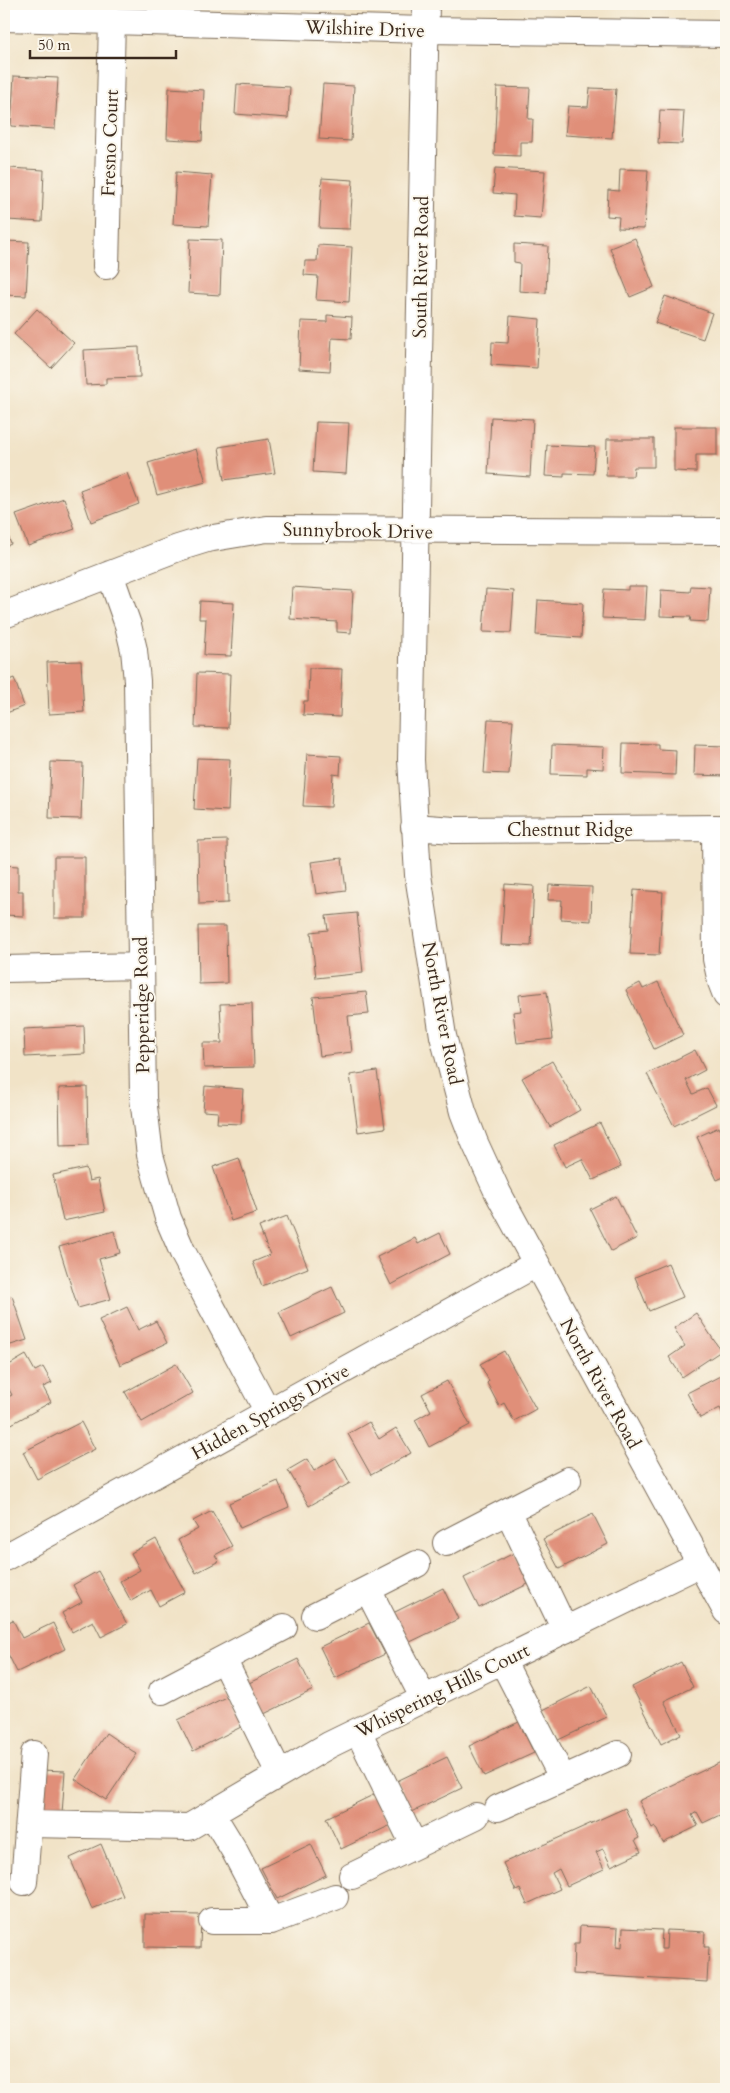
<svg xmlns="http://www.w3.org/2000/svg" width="730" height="2093" viewBox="0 0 730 2093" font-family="Cardo,serif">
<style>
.building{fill:#e08f79}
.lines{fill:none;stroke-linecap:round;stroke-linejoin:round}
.minor-casing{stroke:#7b6b59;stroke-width:28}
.minor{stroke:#fff;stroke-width:26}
.rail{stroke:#3b2a1e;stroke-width:4}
.labels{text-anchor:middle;stroke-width:4;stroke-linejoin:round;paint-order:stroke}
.street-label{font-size:19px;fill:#3b2a1e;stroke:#fbf7ec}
</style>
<rect width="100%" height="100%" fill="#fbf7ec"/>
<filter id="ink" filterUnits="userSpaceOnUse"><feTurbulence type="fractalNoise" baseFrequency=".02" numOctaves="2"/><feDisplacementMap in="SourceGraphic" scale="10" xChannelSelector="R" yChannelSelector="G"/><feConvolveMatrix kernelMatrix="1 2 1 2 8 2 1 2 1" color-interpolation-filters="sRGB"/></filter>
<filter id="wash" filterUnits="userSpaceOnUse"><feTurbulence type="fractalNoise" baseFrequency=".0096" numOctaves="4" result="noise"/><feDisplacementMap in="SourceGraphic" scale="20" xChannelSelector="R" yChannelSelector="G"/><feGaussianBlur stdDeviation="1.12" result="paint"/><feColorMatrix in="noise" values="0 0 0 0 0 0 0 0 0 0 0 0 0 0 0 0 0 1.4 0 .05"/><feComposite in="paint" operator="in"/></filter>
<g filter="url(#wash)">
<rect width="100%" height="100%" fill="#f1e3c7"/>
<g id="blocks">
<!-- building -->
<path class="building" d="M14,76L58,78L55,129L11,126Z
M237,84L290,87L288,118L235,114Z
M323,84L354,86L351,141L319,139Z
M497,87L530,88L528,119H533L532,142H520V156L494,155Z
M169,88L204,90L202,141L167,139Z
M590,88L616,89L612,138L565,135L568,106L588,107Z
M660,110L684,111L682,144L658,143Z
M9,168L44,170L42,222L7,220V206H4V190L8,191Z
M495,168L545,171L541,218L514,216L515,195L493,193Z
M620,169L648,170L644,229L618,228L619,217L607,216L608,190L619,191Z
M176,172L212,175L208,226L173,224Z
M322,178L353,180L350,229L319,228Z
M635,238L654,287L630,297L610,248Z
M190,239L222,240L220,295L188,293Z
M4,241L29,242L26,296L4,295Z
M514,244L548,246L546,293L519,291L520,263L514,262Z
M318,245L352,247L349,302L316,300L318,276L304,275L305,261H317Z
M665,296L712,313L703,339L655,323Z
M37,309L74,343L51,368L14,334Z
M327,315L352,317L351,339L332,338L330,371L299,369L301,321L327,322Z
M510,316L540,319L537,368L491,365L492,342L508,343Z
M139,347L140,377L106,378V384L86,385L84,350Z
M491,417L533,419L530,477L488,474Z
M316,422L349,423L346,474L313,472Z
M674,427H717V455H696V472L674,471Z
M269,439L275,473L224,480L219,447Z
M607,439H654V467H634L633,476H606Z
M547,445L595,447L593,474L564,473V477L545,476Z
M196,449L206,482L157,495L148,463Z
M127,473L139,504L91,522L80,490Z
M64,498L75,529L28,546L16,515Z
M4,525L11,544L4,547Z
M628,586H647L645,620L602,618L604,589L628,590Z
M691,586L710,587L708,622L690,621L691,617L660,616L661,590L690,592Z
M292,587L353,591L351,633L337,632V622L290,619Z
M486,589L514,591L511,633L483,632Z
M538,600L583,603L581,638L536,635Z
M200,601L234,603L231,656L204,655L206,619H199Z
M81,661L84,712L49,714L47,662Z
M309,668L342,669L340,717L303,715L304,701H308Z
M197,673L230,674L228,728L195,727Z
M14,678L24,706L4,714V682Z
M488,719L513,720L509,774L484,773Z
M623,743L658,744V749L676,750L675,775L622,773Z
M552,745L604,747L603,769L587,768V775L551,774Z
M695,745L726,746V776L694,775Z
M307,754L341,756L340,775L333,774L331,807L303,806Z
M197,758L230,759L228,811L194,809Z
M51,762L83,763L81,819L49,818Z
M227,840L228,903L199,904L198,841Z
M54,857H85V918H54Z
M342,858L346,890L316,894L311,862Z
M4,865L18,866V891H23V916L4,915Z
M505,884L534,886L531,946L501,945Z
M549,885L592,887L591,921L561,919L562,900H548Z
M634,890L663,892L659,955L630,954Z
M357,913L363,973L316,978L311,932L328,930L326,916Z
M198,926H226L227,983L199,984Z
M658,982L683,1035L654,1049L626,990L640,983L643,989Z
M366,992L369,1014L348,1016L352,1052L320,1056L313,997Z
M547,992L553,1039L517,1043L513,1012L521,1011L519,995Z
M252,1003L254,1067L204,1068L203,1043H222L220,1004Z
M84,1026L85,1054L25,1057L24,1029Z
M695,1050L705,1070L686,1080L693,1094L707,1088L716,1105L674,1126L647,1074Z
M552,1061L580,1110L550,1127L522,1078Z
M377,1071L385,1128L358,1132L350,1075Z
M205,1086L243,1089L241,1124L217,1123L218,1112L203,1111Z
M87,1087L88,1145L60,1146L59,1088Z
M600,1123L621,1167L593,1180L582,1159L565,1167L554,1145Z
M719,1127L726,1142V1176L717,1180L697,1137Z
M239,1158L257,1212L231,1221L213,1167Z
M86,1168L89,1181L98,1179L105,1212L63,1221L53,1175Z
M616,1196L637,1238L611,1251L590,1209Z
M287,1216L308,1268L262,1286L253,1262L270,1255L259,1227Z
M114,1231L120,1253L99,1259L111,1299L78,1308L59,1247Z
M440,1233L450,1254L391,1285L377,1257L415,1238L418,1244Z
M668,1263L683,1297L649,1311L635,1277Z
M332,1287L344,1313L291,1338L279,1312Z
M12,1296L27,1340L4,1347V1299Z
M127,1307L138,1330L156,1321L167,1343L120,1365L99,1320Z
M696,1313L721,1351L682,1377L669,1357L685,1346L674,1328Z
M504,1351L536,1409L514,1421L504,1403L499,1406L487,1383L489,1381L480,1364Z
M26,1355L35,1371L43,1367L52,1383L43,1387L51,1402L8,1426L4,1420V1399L12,1395L4,1380V1368Z
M176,1364L193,1393L142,1422L125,1392Z
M726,1373V1421L720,1408L700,1418L687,1393Z
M447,1381L470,1425L429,1447L415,1420L431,1411L422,1394Z
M81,1422L95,1449L37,1479L23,1452Z
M369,1422L379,1439L396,1428L411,1453L371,1475L348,1434Z
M336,1458L350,1483L309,1506L288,1470L307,1459L314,1471Z
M278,1481L289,1507L240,1528L229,1503Z
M212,1511L232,1546L215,1555L219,1561L196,1573L178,1540L198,1529L193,1521Z
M593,1514L608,1544L559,1569L543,1539Z
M156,1539L185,1592L159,1606L151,1590L131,1601L120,1581L140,1570L131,1553Z
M514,1553L528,1584L479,1608L464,1578Z
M98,1571L127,1624L101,1637L93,1621L72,1632L62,1613L82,1602L73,1585Z
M443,1588L458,1619L408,1643L393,1613Z
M13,1620L22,1638L53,1623L65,1649L17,1672L4,1646V1624Z
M369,1623L385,1654L335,1678L320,1647Z
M298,1659L313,1690L264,1714L249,1683Z
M681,1662L693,1687L664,1701L681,1734L661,1744L632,1687Z
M591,1686L607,1717L556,1741L541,1711Z
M228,1696L243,1726L193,1751L178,1720Z
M519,1722L534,1753L484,1776L469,1746Z
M106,1733L137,1754L106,1800L75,1779Z
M447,1757L462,1788L412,1812L397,1781Z
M721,1762L726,1774V1812L703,1823L697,1812L692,1815L698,1826L663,1843L655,1826L652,1828L639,1801Z
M41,1770L65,1771L62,1814L38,1812Z
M375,1794L391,1825L341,1849L326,1818Z
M625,1808L639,1838L635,1840L641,1852L611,1866L603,1849L596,1852L604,1869L567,1886L559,1869L552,1873L560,1889L527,1904L520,1889L516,1891L503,1863Z
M101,1844L123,1896L92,1909L70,1858Z
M311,1844L326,1875L277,1899L261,1868Z
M145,1914L201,1915L200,1948L145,1947Z
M580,1926L618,1928L617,1946L622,1947L623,1928L662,1930L661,1949H666L667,1930L705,1932L704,1947H709L707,1982L573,1974L574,1944H579Z
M726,1951V1977H725L722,1952Z"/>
</g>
</g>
<g filter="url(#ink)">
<use href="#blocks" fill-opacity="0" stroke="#7b6b59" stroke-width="1"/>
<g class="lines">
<defs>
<path id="minor" d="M426,4L411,760L418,875L443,1036L463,1112L475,1143L498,1193L726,1611
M4,18L425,30L726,34
M106,266L112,20
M110,574L128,625L134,650L137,681L143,1098L150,1155L168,1218L183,1253L268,1412
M4,615L178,548L207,539L267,529L726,531
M414,827L454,830L726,828
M715,828L716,959L721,982L726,995
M4,969L141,966
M508,1511L565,1630
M446,1543L568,1480
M4,1558L536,1264
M368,1590L424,1699
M315,1616L417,1564
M223,1659L279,1773
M502,1660L563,1779
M162,1691L284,1627
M358,1731L414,1845
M498,1808L618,1754
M212,1814L234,1850L271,1921
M29,1824L189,1827L329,1745L700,1564
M352,1876L476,1816
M24,1882L34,1754
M212,1921H271L335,1897"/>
</defs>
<!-- minor casing -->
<use href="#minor" class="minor-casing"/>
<!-- minor -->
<use href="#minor" class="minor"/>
<!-- rail -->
<path class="rail" d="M4,2087L56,2089"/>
</g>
</g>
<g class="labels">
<!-- street labels -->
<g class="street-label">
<text transform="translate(365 28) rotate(2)" y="7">Wilshire Drive</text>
<text transform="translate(109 143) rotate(-88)" y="7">Fresno Court</text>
<text transform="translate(420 267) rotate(-89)" y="7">South River Road</text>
<text transform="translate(358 530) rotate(1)" y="7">Sunnybrook Drive</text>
<text x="570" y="836">Chestnut Ridge</text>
<text transform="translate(141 1005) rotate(-91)" y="7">Pepperidge Road</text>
<text transform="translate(443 1013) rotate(79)" y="7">North River Road</text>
<text transform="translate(601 1383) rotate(61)" y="7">North River Road</text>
<text transform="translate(270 1411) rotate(-29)" y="7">Hidden Springs Drive</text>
<text transform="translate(442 1690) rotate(-26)" y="7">Whispering Hills Court</text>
</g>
</g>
<!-- margin -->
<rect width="730" height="2093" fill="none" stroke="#fbf7ec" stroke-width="20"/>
<!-- scale -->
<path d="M30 50v8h146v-8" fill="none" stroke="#3b2a1e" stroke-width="2.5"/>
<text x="38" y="50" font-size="15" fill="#3b2a1e" stroke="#fbf7ec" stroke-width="4" paint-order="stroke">50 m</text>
</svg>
